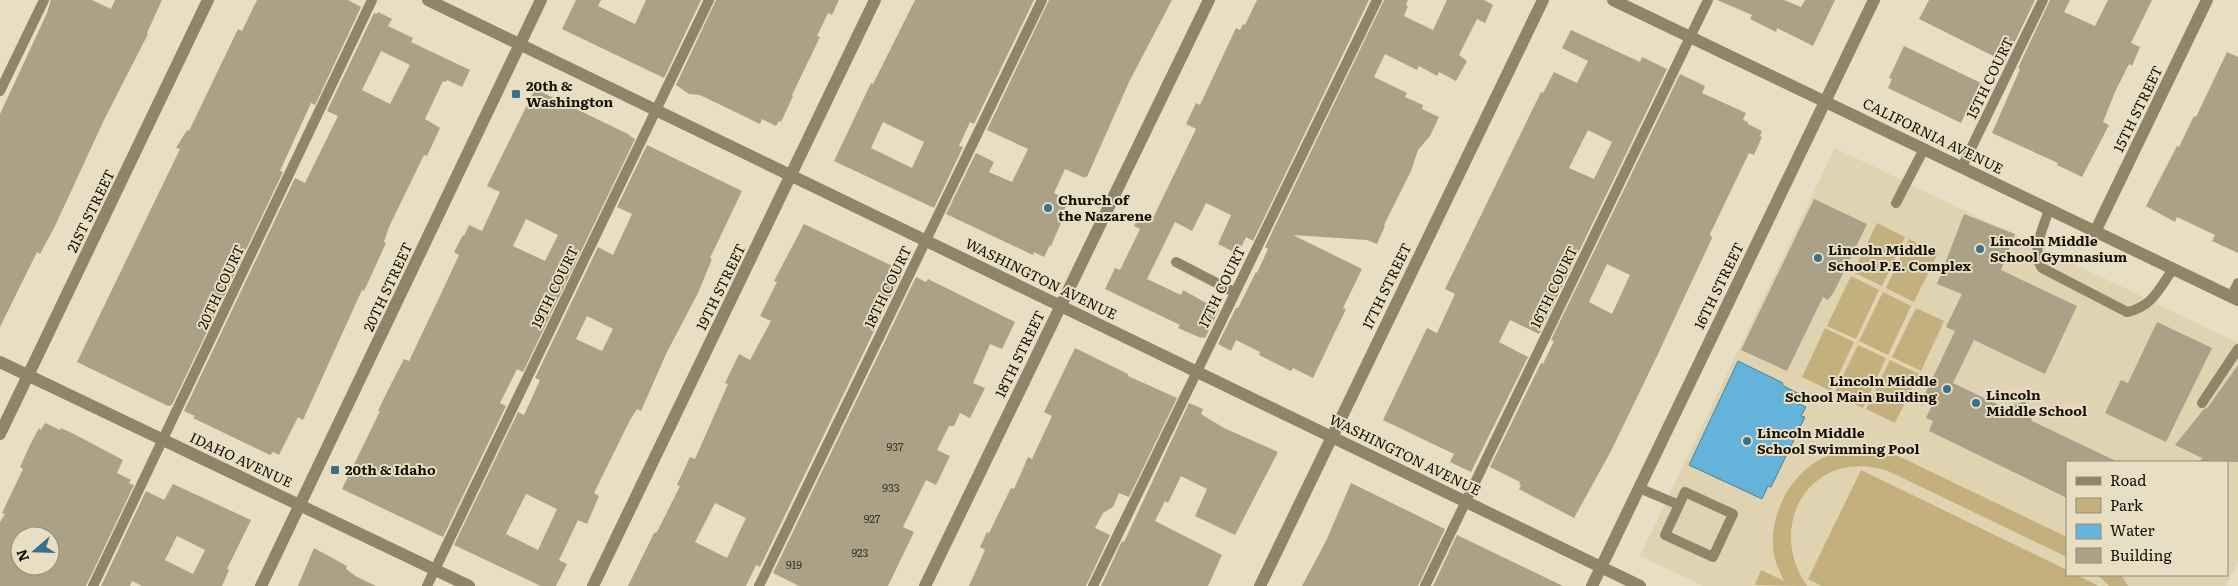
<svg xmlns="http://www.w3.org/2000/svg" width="2238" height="586" viewBox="0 0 2238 586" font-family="Literata,serif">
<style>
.built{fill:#e0d3b2;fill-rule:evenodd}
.green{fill:#c3b07c}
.water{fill:#64b3db;stroke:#4c829c}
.building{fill:#aba187;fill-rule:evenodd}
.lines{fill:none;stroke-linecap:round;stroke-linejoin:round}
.service{stroke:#908568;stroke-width:10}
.minor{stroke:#908568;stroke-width:12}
.tertiary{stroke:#908568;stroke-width:12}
.poi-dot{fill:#39708b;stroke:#e8dec3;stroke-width:2}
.labels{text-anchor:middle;stroke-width:4;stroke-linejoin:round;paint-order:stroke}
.number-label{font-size:11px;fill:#3a3528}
.street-label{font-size:14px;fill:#151108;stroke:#e8dec3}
.poi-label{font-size:14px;font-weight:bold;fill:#151108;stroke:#e8dec3;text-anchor:start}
</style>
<rect width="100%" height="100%" fill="#e8dec3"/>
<!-- built -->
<path class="built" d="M1835,148L2238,343V561L2226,586H1703L1640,556ZM2067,462H2227V575H2067Z"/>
<!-- green -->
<path class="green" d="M1877,223L1905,237L1882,286L1853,272Z
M1909,239L1938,253L1914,302L1886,288Z
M1851,276L1879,290L1856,339L1827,326Z
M1883,292L1911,306L1888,355L1859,341Z
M1916,308L1944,321L1921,371L1892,357Z
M1825,328L1854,342L1831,391L1802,377Z
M1858,345L1886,358L1863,408L1834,394Z
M1890,360L1919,374L1895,423L1866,409Z
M1868,450L1894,454L2067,537V557L1888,471C1813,446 1764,523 1807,586L1755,585L1761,570L1784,581C1781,574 1777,567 1775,559C1764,515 1796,460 1841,452C1850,450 1859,450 1868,450Z
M1861,470L2067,570V575H2076L2099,586H1822L1808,579Z
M2098,575H2121L2128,586H2109Z"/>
<!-- water -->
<path class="water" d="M1738,361L1783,383L1782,385L1799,394L1795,402L1806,407L1801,416L1805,417L1771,487L1768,486L1762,499L1689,465Z"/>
<!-- building -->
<path class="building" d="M51,0H92L111,9L115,0H162L147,33L148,34L104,120L55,226L40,254L37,252L0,327V114L47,13Z
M257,0H348L361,7L315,105L311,103L280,171L283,172L172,405L168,406L77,362L180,149L176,148L187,130L189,131L238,29L242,31Z
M576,0H601L598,6L635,24L646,0H701L664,78L562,29Z
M716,0H839L832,15L828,13L817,36L820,37L792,95L793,96L781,122L779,121L776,126L762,119L760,124L700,95L689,94L676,85Z
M915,0H1034L974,124L970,122L959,146L963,147L934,208L834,161L871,83L873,84ZM883,122L924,142L912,168L871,148Z
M1049,0H1172L1129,82L1087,177L1085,176V178L1065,169L1054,193L1069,201L1064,210L1066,211L1051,246L1050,245L1044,257L1034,252L1033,255L946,214L976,153L994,162L989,172L1012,182L1028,149L987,130Z
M1257,0H1369L1253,241L1246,237L1238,254L1218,244L1231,215L1206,203L1192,231L1175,222L1147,279L1181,295L1183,290L1219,310L1205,338L1201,337V338L1178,328L1180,325L1105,289L1115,268L1120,270L1140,229L1134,226L1141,212L1153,218L1196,129L1186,124L1196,103L1200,105L1236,28L1240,30L1243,24L1245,25Z
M1384,0H1408L1406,5L1408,6L1404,16L1433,30L1447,0H1484L1493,5L1485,23L1477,19L1459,55L1467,61L1456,81L1439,72L1437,76L1419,66L1417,70L1385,54L1374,77L1407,93L1405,97L1423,105L1422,109L1439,117L1430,136L1418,150L1411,171L1384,225L1385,226L1377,244L1367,240L1293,235L1362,269L1343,308L1346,309L1313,378L1293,368L1291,371L1259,355L1260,352L1236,340L1231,351L1218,344L1236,308H1238L1256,272L1257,273L1268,249L1265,247Z
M1717,0H1784L1801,7L1805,0H1835L1813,46L1777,28L1776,32L1750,19L1752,15Z
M1929,0H2035L2005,62L1919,19Z
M2050,0H2070L2064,12L2095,26L2108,0H2152L2131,43L2140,47L2132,66L2129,64L2115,92L2103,122L2109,125L2082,177L2057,165L2058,163L1992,133L2020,69L2018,68Z
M378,12L392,19L388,26L413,38L411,42L470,70L462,87L447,80L446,82L443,81L425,119L440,128L427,156L424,155L389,227L384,242L386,243L364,291L362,290L303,420L298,417L279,455L273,452L270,455L193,418L195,416L184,411L295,178L305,183L338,116L327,111L374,13L377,14ZM381,51L410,65L390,104L362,90Z
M1571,30L1640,62L1642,57L1667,69L1539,334L1510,320L1499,342L1528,357L1471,472L1450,462L1454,454L1383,420L1427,328L1437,333L1455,294L1445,289L1541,92L1543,93L1554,72L1577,83L1588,61L1562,48ZM1588,130L1612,142L1594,179L1569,168Z
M1904,46L1983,84L1968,116L1965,114L1961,123L1888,88L1892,79L1889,78Z
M2227,52L2238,57V253L2212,241L2215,235L2177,217L2175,222L2146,206L2177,146L2179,147L2194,116L2196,117Z
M1680,74L1705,86L1702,93L1746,113L1743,120L1748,122V124L1762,131L1760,136L1762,137L1754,155L1749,153L1710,234L1712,238L1657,356L1611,451L1574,518L1519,489L1521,485L1519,484L1520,482L1490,467L1541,363L1543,364L1554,341L1551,340ZM1607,264L1630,275L1612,314L1589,302Z
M535,89L630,135V136L635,139L523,372L517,369L500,403L506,406L443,537L342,489L380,411H378L387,392L404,359L409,361L440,296L459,255L454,252L463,235L464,236L469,225L482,231L500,192L487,186ZM526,219L558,235L545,261L513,246Z
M647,145L742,191L710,258L712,259L698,293L666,354L641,411L637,409L630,420L594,493L599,496L587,524L578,520L559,560L567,564L556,586H541L454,545L518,412L524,415L540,380L535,378L598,247L613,255L632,214L617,207ZM587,316L613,329L602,351L576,339ZM526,494L557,509L538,550L506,534Z
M1814,199L1867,224L1834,292L1828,300L1823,297L1787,371L1741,350Z
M1964,214L2015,234L2001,270L2077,306L2045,374L1974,340L1953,383L2005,408L2025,401L2032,421L2118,462H2067V498L1929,431L1933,421L1926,418L1934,401L1924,396L1955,331L1946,327L1962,294L1937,284Z
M804,224L903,271L760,567L756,565L746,586H628L654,533L657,532L680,486L677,485L690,457L695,459L728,384L725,383L739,354L750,360L771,321L760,316L777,282L774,281ZM715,503L746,518L727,558L695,542Z
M916,277L926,282L928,279L1015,322L1002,349L990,344L973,383L985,388L970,418L960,413L954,426H949L937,450L950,456L936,485L926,480L903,527L914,532L888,586H799L773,573Z
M2157,322L2212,348L2166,442L2105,413L2121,380L2128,383Z
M1075,348L1128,374V376L1177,398L1129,497L1119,493L1113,507L1103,513L1095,528L1110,535L1086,586H969L985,550L980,547L987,532L989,533L1011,488L1014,489L1028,457L1032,459L1052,416L1044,412Z
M2238,365V462H2200L2202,458L2175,445L2203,410L2208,407Z
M1189,403L1203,409L1201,414L1224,428L1278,452L1235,535L1195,516L1207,489L1181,476L1168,503L1165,501L1155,521L1222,555L1208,586H1101L1122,541L1124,542Z
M45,423L60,430L61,428L74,434L123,460L117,473L131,480L129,483L134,485L86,586H0V522L5,514L2,513L23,469L20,467L29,447L39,428L41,430ZM20,536H50V566H20Z
M1351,483L1445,529L1418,586H1302L1326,541Z
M173,484L251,520L227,569L229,570L222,586H142L132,581L130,586H101L146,491L164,500ZM177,536L205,550L193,574L165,560Z
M1457,535L1563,586H1433Z
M314,548L347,566L346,569L357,577L376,586H298Z"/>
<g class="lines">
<!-- service -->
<path class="service" d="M0,91L44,0
M1962,167L2043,0
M1896,203L1924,149
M2049,209C2044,227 2030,252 2042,268L2127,312C2152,307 2159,289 2173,269
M1176,262L1234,292
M2231,297L2238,283
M2202,403L2238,349
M1639,488L1679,505L1665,535L1713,557L1733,514L1685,492L1679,505
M93,586L372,0
M427,586L709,0
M759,586L1042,0
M1093,586L1377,0
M1425,586L1708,0"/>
<!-- minor -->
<path class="minor" d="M428,0L1640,586
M1613,0L2238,300
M2095,232L2207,0
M0,362L469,586
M0,434L208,0
M593,586L875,0
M925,586L1209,0
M1592,586L1874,0"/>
<!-- tertiary -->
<path class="tertiary" d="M261,586L541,0
M1260,586L1543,0"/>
</g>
<!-- markers -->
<g class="poi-dot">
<rect x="511" y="89" width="10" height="10" rx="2.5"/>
<circle cx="1048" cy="208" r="5"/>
<circle cx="1980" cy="249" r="5"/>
<circle cx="1818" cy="258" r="5"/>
<circle cx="1947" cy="389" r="5"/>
<circle cx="1976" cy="403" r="5"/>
<circle cx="1747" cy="441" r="5"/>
<rect x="330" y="465" width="10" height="10" rx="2.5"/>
</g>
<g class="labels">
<!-- number labels -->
<g class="number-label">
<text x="895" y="451">937</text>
<text x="891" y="492">933</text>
<text x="872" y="523">927</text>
<text x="860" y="557">923</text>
<text x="794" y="569">919</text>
</g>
<!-- street labels -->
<g class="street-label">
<text transform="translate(1990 78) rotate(-64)" y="5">15TH COURT</text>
<text transform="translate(2138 109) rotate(-64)" y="5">15TH STREET</text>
<text transform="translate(1933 136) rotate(26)" y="5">CALIFORNIA AVENUE</text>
<text transform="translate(91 211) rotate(-64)" y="5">21ST STREET</text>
<text transform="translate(1041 279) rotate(26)" y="5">WASHINGTON AVENUE</text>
<text transform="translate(1387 286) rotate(-64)" y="5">17TH STREET</text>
<text transform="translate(1719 286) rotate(-64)" y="5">16TH STREET</text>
<text transform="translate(221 287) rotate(-65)" y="5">20TH COURT</text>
<text transform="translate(388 287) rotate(-65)" y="5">20TH STREET</text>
<text transform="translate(555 287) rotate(-64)" y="5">19TH COURT</text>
<text transform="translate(721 287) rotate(-64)" y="5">19TH STREET</text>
<text transform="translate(888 287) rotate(-64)" y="5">18TH COURT</text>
<text transform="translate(1222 287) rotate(-64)" y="5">17TH COURT</text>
<text transform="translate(1554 287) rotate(-64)" y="5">16TH COURT</text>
<text transform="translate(1020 354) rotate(-64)" y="5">18TH STREET</text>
<text transform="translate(1405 455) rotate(26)" y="5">WASHINGTON AVENUE</text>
<text transform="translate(241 460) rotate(25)" y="5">IDAHO AVENUE</text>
</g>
<!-- poi labels -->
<g class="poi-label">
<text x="526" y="91">20th &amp;<tspan x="526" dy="16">Washington</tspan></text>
<text x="1058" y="205">Church of<tspan x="1058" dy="16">the Nazarene</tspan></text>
<text x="1990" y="246">Lincoln Middle<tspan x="1990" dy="16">School Gymnasium</tspan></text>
<text x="1828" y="255">Lincoln Middle<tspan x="1828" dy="16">School P.E. Complex</tspan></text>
<text x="1937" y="386" text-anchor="end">Lincoln Middle<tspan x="1937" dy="16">School Main Building</tspan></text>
<text x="1986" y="400">Lincoln<tspan x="1986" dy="16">Middle School</tspan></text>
<text x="1757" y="438">Lincoln Middle<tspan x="1757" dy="16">School Swimming Pool</tspan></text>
<text x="345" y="475">20th &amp; Idaho</text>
</g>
</g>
<!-- legend -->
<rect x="2066" y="461" width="162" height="115" fill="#e8dec3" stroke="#948c78"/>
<rect x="2076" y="477" width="25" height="8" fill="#908568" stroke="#948c78"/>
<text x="2110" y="486" font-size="15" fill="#151108">Road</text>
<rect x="2076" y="498" width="25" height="15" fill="#c3b07c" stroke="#948c78"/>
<text x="2110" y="511" font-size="15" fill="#151108">Park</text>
<rect x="2076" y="524" width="25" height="15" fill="#64b3db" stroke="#948c78"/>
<text x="2110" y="536" font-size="15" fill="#151108">Water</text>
<rect x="2076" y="548" width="25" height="15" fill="#aba187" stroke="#948c78"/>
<text x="2110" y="561" font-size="15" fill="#151108">Building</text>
<!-- north arrow -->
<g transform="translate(35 551) rotate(250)"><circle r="24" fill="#e8dec3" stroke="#948c78"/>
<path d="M0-4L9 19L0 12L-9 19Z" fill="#39708b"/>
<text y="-8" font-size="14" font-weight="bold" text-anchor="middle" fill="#151108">N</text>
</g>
</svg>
